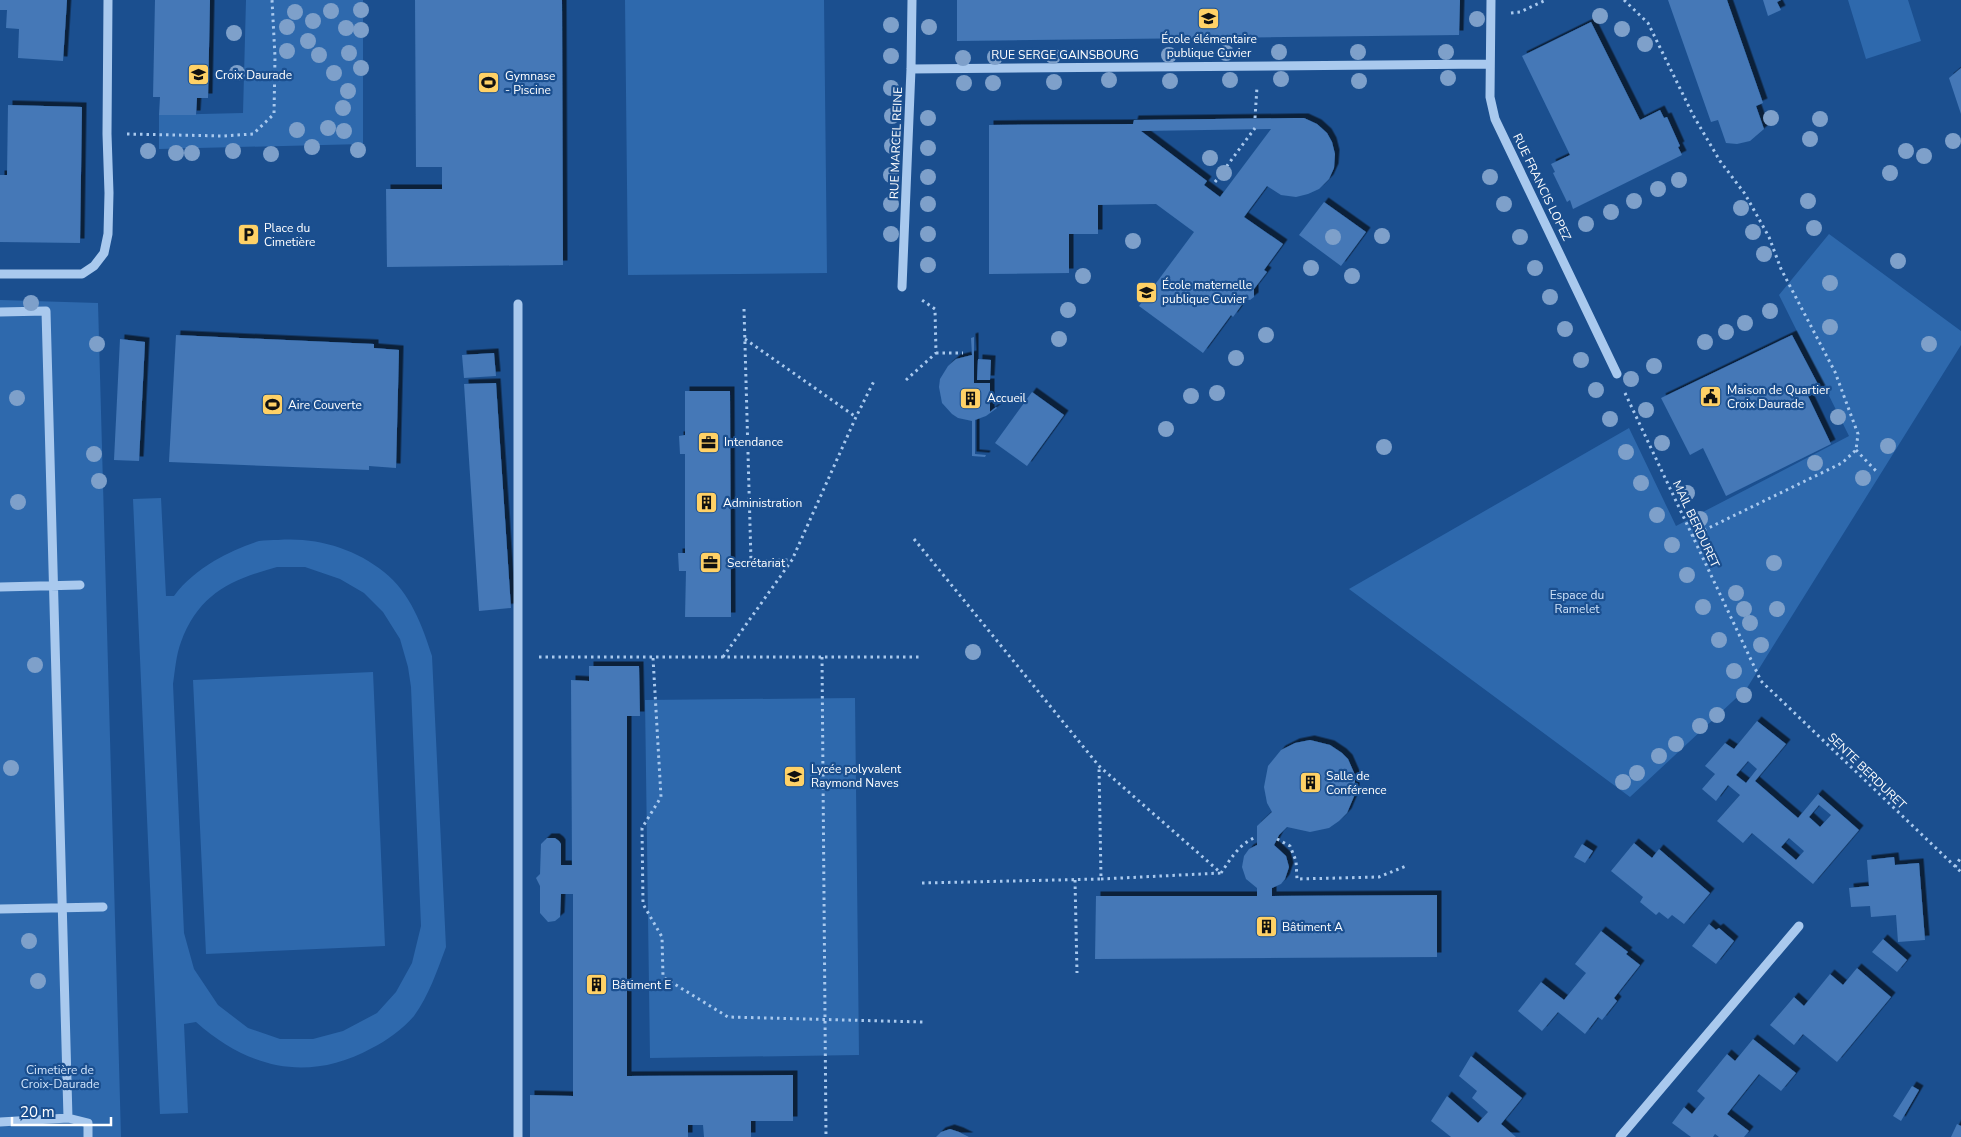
<svg xmlns="http://www.w3.org/2000/svg" width="1961" height="1137" viewBox="0 0 1961 1137" font-family="'Nunito Sans',sans-serif">
<style>
.green{fill:#2e69ad;fill-rule:evenodd}
.building{fill:#4478b7;fill-rule:evenodd;filter:url(#shadow)}
.lines{fill:none;stroke-linecap:round;stroke-linejoin:round}
.path{stroke:#a9c9ee;stroke-width:3;stroke-dasharray:2.5 4;stroke-linecap:butt}
.minor{stroke:#a9c9ee;stroke-width:9}
.tree{fill:#7ea0ca}
.labels{text-anchor:middle;stroke-width:4.5;stroke-linejoin:round;paint-order:stroke}
.poi-label{font-size:12px;fill:#fff;stroke:#1b4f8f;text-anchor:start}
.street-label{font-size:12px;fill:#fff;stroke:#1b4f8f}
.park-label{font-size:12px;fill:#cfe3fa;stroke:#1b4f8f}
</style>
<defs>
<filter id="shadow"><feDropShadow dx="4.5" dy="-4.5" stdDeviation="0" flood-color="#0009"/></filter>
</defs>
<rect width="100%" height="100%" fill="#1b4f8f"/>
<!-- green -->
<path class="green" d="M246,0H363V144L159,149V115L243,113Z
M625,0H824L827,273L628,275Z
M1848,0H1908L1921,41L1866,59Z
M1829,234L1961,331V345L1747,688L1630,797L1349,589L1629,428L1676,526L1849,436L1779,295Z
M0,300L98,303L121,1137H0Z
M161,498L166,596H174C185,581 198,571 214,561C228,553 243,546 259,541C265,540 272,540 278,540C316,537 354,548 384,572C410,592 423,627 432,656L446,947C437,971 429,995 414,1016C403,1029 386,1041 372,1048C308,1083 249,1069 196,1022L184,1024L188,1113L160,1114L133,499ZM277,567H305L340,579L364,593L383,612L400,639L408,667L411,687L421,926L412,963L396,992L377,1013L343,1031L313,1039H280L248,1028L218,1005L194,969L184,933L173,684C175,671 176,655 181,642C199,594 230,580 277,567Z
M373,672L385,946L206,954L193,680Z
M855,698L859,1055L650,1058L645,700Z"/>
<!-- building -->
<path class="building" d="M0,0H67L63,61L18,58L19,29L6,28L7,10H0Z
M155,0H210L208,98H197L196,115H159L160,97H153Z
M415,0H562L563,265L387,267L386,189H442V167H416Z
M957,0H1460L1459,35L957,41Z
M1668,0H1727L1763,103L1756,106L1764,129L1750,141L1737,144L1726,143L1718,120L1711,122Z
M1763,0H1781L1777,2L1781,10L1768,16Z
M1591,22L1640,120L1660,110L1664,118L1667,117L1680,146L1678,147L1682,155L1573,209L1570,200L1567,202L1553,173L1555,172L1551,164L1570,155L1522,56Z
M1961,68V114L1949,78Z
M8,105L82,107L80,243L0,242V175H7Z
M1295,118H1304L1317,124L1327,133L1332,142L1335,154L1334,168L1329,179L1319,189L1308,194L1296,197L1281,195L1267,186L1244,217L1283,244L1264,270L1267,272L1254,289V297L1250,300L1246,299L1233,317L1231,315L1203,353L1139,306L1194,232L1156,204L1098,205V234H1069V273L989,274V125L1133,124L1134,120ZM1271,129L1220,197L1204,185L1207,181L1141,131Z
M1324,202L1366,232L1341,266L1299,235Z
M176,335L374,344V348L399,350L396,468L369,466V470L169,462Z
M1792,335L1821,390L1808,396L1831,444L1726,496L1703,448L1690,455L1661,398Z
M974,337V383H990V412L996,407L997,408L986,416L975,420V454L986,455L985,457L972,456V421L958,418L952,414L942,403L939,387L940,379L948,366L956,359L972,355L971,338Z
M120,339L145,342L139,461L114,460Z
M494,353L496,376L464,378L462,355Z
M978,359L991,360L990,380H977Z
M496,383L511,608L479,611L464,384Z
M685,391H730L731,617H685L686,571H679L678,553H685V454H680L679,436L685,435Z
M1032,392L1064,415L1027,466L995,443Z
M589,666H639L640,716H627V1076L793,1075V1121H751V1137H704L703,1125H688V1137H530V1095L573,1096V894H561L560,917L555,921L548,922L540,913V886L536,878L540,874L541,844L547,838H555L559,841L561,844V865H572L571,680L589,681Z
M1757,721L1786,744L1755,781L1798,818L1818,794L1859,830L1813,884L1752,833L1743,843L1717,821L1740,795L1728,785L1716,801L1702,789L1715,774L1705,766L1725,743L1734,749ZM1748,761L1757,769L1746,783L1736,775ZM1819,805L1831,815L1820,827L1809,817ZM1789,838L1804,851L1796,860L1781,847Z
M1310,740L1330,745L1342,753L1348,759L1355,775V794L1347,813L1339,821L1329,828L1310,832L1287,827L1279,835L1274,845L1286,856L1289,867L1285,879L1281,884L1272,888V896L1437,895V957L1095,959L1096,896H1257V888L1246,879L1242,867L1244,856L1249,849L1257,845V826L1272,812L1267,803L1264,787L1268,766L1281,750L1295,743Z
M1634,843L1652,858L1659,849L1710,893L1684,924L1672,915L1668,919L1659,912L1656,915L1640,902L1643,897L1611,871Z
M1582,844L1593,851L1585,863L1574,857Z
M1894,857L1895,865L1919,863L1925,940L1898,942L1896,915L1871,917L1870,906L1851,907L1849,888L1869,886L1867,860Z
M1709,924L1716,930L1719,928L1734,941L1716,964L1692,946Z
M1601,931L1628,952L1626,954L1640,965L1614,998L1617,1001L1602,1020L1598,1017L1585,1034L1558,1012L1542,1031L1518,1011L1541,982L1564,1000L1586,973L1575,964Z
M1883,939L1907,960L1897,972L1872,952Z
M1857,968L1891,997L1837,1062L1803,1034L1794,1045L1770,1025L1794,997L1804,1006L1830,974L1843,985Z
M1753,1039L1796,1073L1781,1091L1759,1074L1727,1114L1749,1131L1744,1137H1719L1715,1134L1713,1137H1691L1672,1123L1684,1107L1692,1114L1705,1098L1697,1091L1727,1054L1735,1061Z
M1471,1056L1522,1098L1501,1124L1516,1137H1451L1431,1121L1447,1096L1478,1123L1488,1112L1472,1098L1477,1091L1459,1076Z
M1912,1086L1919,1090L1901,1121L1893,1116Z
M1957,1124L1961,1126V1137H1951Z
M950,1129L959,1132L969,1137H936L941,1132Z"/>
<g class="lines">
<!-- path -->
<path class="path" d="M1624,0L1648,23L1693,115L1720,161L1745,194L1769,237L1781,269L1835,372L1858,434L1856,450L1842,463L1692,536
M1511,13L1520,12L1546,0
M1255,118L1257,87
M127,134L223,136L253,134L274,114L275,57L272,0
M1215,182L1255,128
M744,309L751,561L792,560
M745,339L856,417
M936,353H963
M906,380L936,353L935,309L919,298
M1625,393L1761,681L1961,872
M1856,450L1876,471
M914,539L1099,766L1221,873
M539,657H920
M723,657L792,560L856,417L875,379
M822,657L826,1137
M653,658L661,797L642,828L643,904L662,937L663,977L728,1017L923,1022
M1277,839L1290,846L1296,861L1297,879L1379,877L1406,866
M1955,867L1961,857
M1221,873C1230,860 1240,842 1257,837
M1101,879L1221,873
M1075,880L1077,973
M922,883L1101,879L1099,766"/>
<!-- minor -->
<path class="minor" d="M1491,0L1490,97L1495,119L1617,374
M911,69L1489,64
M0,274H82L94,266L104,253L108,234L109,193L107,134L108,0
M902,287L911,69L912,0
M518,304V1137
M0,312L46,311L68,1118
M0,587L80,585
M0,909L103,907
M0,1122L68,1118L88,1123V1137
M1620,1137L1799,926"/>
</g>
<!-- trees -->
<g class="tree">
<circle cx="361" cy="10" r="8"/>
<circle cx="331" cy="11" r="8"/>
<circle cx="295" cy="12" r="8"/>
<circle cx="1600" cy="16" r="8"/>
<circle cx="1477" cy="19" r="8"/>
<circle cx="313" cy="21" r="8"/>
<circle cx="891" cy="25" r="8"/>
<circle cx="287" cy="27" r="8"/>
<circle cx="929" cy="27" r="8"/>
<circle cx="346" cy="28" r="8"/>
<circle cx="1622" cy="29" r="8"/>
<circle cx="361" cy="30" r="8"/>
<circle cx="234" cy="33" r="8"/>
<circle cx="308" cy="41" r="8"/>
<circle cx="1645" cy="44" r="8"/>
<circle cx="287" cy="51" r="8"/>
<circle cx="1279" cy="52" r="8"/>
<circle cx="1358" cy="52" r="8"/>
<circle cx="1446" cy="52" r="8"/>
<circle cx="349" cy="53" r="8"/>
<circle cx="1226" cy="53" r="8"/>
<circle cx="319" cy="55" r="8"/>
<circle cx="1169" cy="55" r="8"/>
<circle cx="891" cy="56" r="8"/>
<circle cx="1053" cy="56" r="8"/>
<circle cx="995" cy="57" r="8"/>
<circle cx="963" cy="58" r="8"/>
<circle cx="361" cy="68" r="8"/>
<circle cx="237" cy="73" r="8"/>
<circle cx="334" cy="73" r="8"/>
<circle cx="1448" cy="78" r="8"/>
<circle cx="1281" cy="79" r="8"/>
<circle cx="1109" cy="80" r="8"/>
<circle cx="1230" cy="80" r="8"/>
<circle cx="1170" cy="81" r="8"/>
<circle cx="1359" cy="81" r="8"/>
<circle cx="1054" cy="82" r="8"/>
<circle cx="964" cy="83" r="8"/>
<circle cx="993" cy="83" r="8"/>
<circle cx="891" cy="88" r="8"/>
<circle cx="348" cy="91" r="8"/>
<circle cx="343" cy="108" r="8"/>
<circle cx="892" cy="116" r="8"/>
<circle cx="928" cy="118" r="8"/>
<circle cx="1771" cy="118" r="8"/>
<circle cx="1820" cy="119" r="8"/>
<circle cx="328" cy="128" r="8"/>
<circle cx="297" cy="130" r="8"/>
<circle cx="344" cy="131" r="8"/>
<circle cx="1810" cy="139" r="8"/>
<circle cx="1953" cy="141" r="8"/>
<circle cx="892" cy="146" r="8"/>
<circle cx="312" cy="147" r="8"/>
<circle cx="928" cy="148" r="8"/>
<circle cx="358" cy="150" r="8"/>
<circle cx="148" cy="151" r="8"/>
<circle cx="233" cy="151" r="8"/>
<circle cx="1906" cy="151" r="8"/>
<circle cx="176" cy="153" r="8"/>
<circle cx="192" cy="153" r="8"/>
<circle cx="271" cy="154" r="8"/>
<circle cx="1924" cy="156" r="8"/>
<circle cx="1210" cy="158" r="8"/>
<circle cx="1224" cy="173" r="8"/>
<circle cx="1890" cy="173" r="8"/>
<circle cx="891" cy="175" r="8"/>
<circle cx="928" cy="177" r="8"/>
<circle cx="1490" cy="177" r="8"/>
<circle cx="1679" cy="180" r="8"/>
<circle cx="1658" cy="189" r="8"/>
<circle cx="1634" cy="201" r="8"/>
<circle cx="1808" cy="201" r="8"/>
<circle cx="891" cy="204" r="8"/>
<circle cx="928" cy="204" r="8"/>
<circle cx="1504" cy="204" r="8"/>
<circle cx="1741" cy="208" r="8"/>
<circle cx="1611" cy="212" r="8"/>
<circle cx="1586" cy="224" r="8"/>
<circle cx="1814" cy="228" r="8"/>
<circle cx="1753" cy="232" r="8"/>
<circle cx="891" cy="234" r="8"/>
<circle cx="928" cy="234" r="8"/>
<circle cx="1382" cy="236" r="8"/>
<circle cx="1333" cy="237" r="8"/>
<circle cx="1520" cy="237" r="8"/>
<circle cx="1133" cy="241" r="8"/>
<circle cx="1764" cy="254" r="8"/>
<circle cx="1898" cy="261" r="8"/>
<circle cx="928" cy="265" r="8"/>
<circle cx="1311" cy="268" r="8"/>
<circle cx="1535" cy="268" r="8"/>
<circle cx="1083" cy="276" r="8"/>
<circle cx="1352" cy="276" r="8"/>
<circle cx="1830" cy="283" r="8"/>
<circle cx="1550" cy="297" r="8"/>
<circle cx="31" cy="303" r="8"/>
<circle cx="1068" cy="310" r="8"/>
<circle cx="1770" cy="311" r="8"/>
<circle cx="1745" cy="323" r="8"/>
<circle cx="1830" cy="327" r="8"/>
<circle cx="1565" cy="329" r="8"/>
<circle cx="1726" cy="332" r="8"/>
<circle cx="1266" cy="335" r="8"/>
<circle cx="1059" cy="339" r="8"/>
<circle cx="1705" cy="342" r="8"/>
<circle cx="97" cy="344" r="8"/>
<circle cx="1929" cy="344" r="8"/>
<circle cx="1236" cy="358" r="8"/>
<circle cx="1581" cy="360" r="8"/>
<circle cx="1654" cy="366" r="8"/>
<circle cx="1631" cy="379" r="8"/>
<circle cx="1596" cy="390" r="8"/>
<circle cx="1217" cy="393" r="8"/>
<circle cx="1191" cy="396" r="8"/>
<circle cx="17" cy="398" r="8"/>
<circle cx="1646" cy="410" r="8"/>
<circle cx="1838" cy="417" r="8"/>
<circle cx="1610" cy="419" r="8"/>
<circle cx="1166" cy="429" r="8"/>
<circle cx="1662" cy="443" r="8"/>
<circle cx="1888" cy="446" r="8"/>
<circle cx="1384" cy="447" r="8"/>
<circle cx="1626" cy="452" r="8"/>
<circle cx="94" cy="454" r="8"/>
<circle cx="1815" cy="463" r="8"/>
<circle cx="1863" cy="478" r="8"/>
<circle cx="99" cy="481" r="8"/>
<circle cx="1641" cy="483" r="8"/>
<circle cx="1687" cy="493" r="8"/>
<circle cx="18" cy="502" r="8"/>
<circle cx="1657" cy="515" r="8"/>
<circle cx="1700" cy="519" r="8"/>
<circle cx="1672" cy="545" r="8"/>
<circle cx="1774" cy="563" r="8"/>
<circle cx="1687" cy="575" r="8"/>
<circle cx="1736" cy="593" r="8"/>
<circle cx="1703" cy="607" r="8"/>
<circle cx="1744" cy="609" r="8"/>
<circle cx="1777" cy="609" r="8"/>
<circle cx="1750" cy="623" r="8"/>
<circle cx="1719" cy="640" r="8"/>
<circle cx="1761" cy="645" r="8"/>
<circle cx="973" cy="652" r="8"/>
<circle cx="35" cy="665" r="8"/>
<circle cx="1734" cy="671" r="8"/>
<circle cx="1744" cy="695" r="8"/>
<circle cx="1717" cy="715" r="8"/>
<circle cx="1700" cy="726" r="8"/>
<circle cx="1676" cy="744" r="8"/>
<circle cx="1659" cy="756" r="8"/>
<circle cx="11" cy="768" r="8"/>
<circle cx="1637" cy="773" r="8"/>
<circle cx="1623" cy="782" r="8"/>
<circle cx="29" cy="941" r="8"/>
<circle cx="38" cy="981" r="8"/>
</g>
<!-- icons -->
<defs>
<symbol id="school-square" viewBox="-11 -11 22 22"><rect x="-9" y="-9" width="18" height="18" rx="4" fill="#ffd166" stroke="#1b4f8f"/><path d="M0-5L7-2L0 1L-7-2ZM-4 1L0 2.5L4 1V4Q0 6-4 4Z" fill="#111"/></symbol>
<symbol id="stadium-square" viewBox="-11 -11 22 22"><rect x="-9" y="-9" width="18" height="18" rx="4" fill="#ffd166" stroke="#1b4f8f"/><path d="M0-5a6.5 5 0 1 0 0 10a6.5 5 0 1 0 0-10ZM-3.5-1.8h7v3.6h-7Z" fill="#111"/></symbol>
<symbol id="parking-square" viewBox="-11 -11 22 22"><rect x="-9" y="-9" width="18" height="18" rx="4" fill="#ffd166" stroke="#1b4f8f"/><path d="M-3.5-5.5H1a3.5 3.5 0 0 1 0 7H-1V5.5H-3.5ZM-1-3.4V-.6H.8a1.4 1.4 0 0 0 0-2.8Z" fill="#111"/></symbol>
<symbol id="civic-square" viewBox="-11 -11 22 22"><rect x="-9" y="-9" width="18" height="18" rx="4" fill="#ffd166" stroke="#1b4f8f"/><path d="M-.6-6.5H3V-4.5H.6V-3L4-1V1h2V6H-6V1h2V-1L-.6-3ZM-1.2 2.5V6h2.4V2.5Z" fill="#111"/></symbol>
<symbol id="building-square" viewBox="-11 -11 22 22"><rect x="-9" y="-9" width="18" height="18" rx="4" fill="#ffd166" stroke="#1b4f8f"/><path d="M-4-6H4V6H1V3H-1V6H-4ZM-2.5-4.3h1.7v1.8h-1.7ZM.8-4.3h1.7v1.8H.8ZM-2.5-1h1.7V.8h-1.7ZM.8-1h1.7V.8H.8Z" fill="#111"/></symbol>
<symbol id="office-square" viewBox="-11 -11 22 22"><rect x="-9" y="-9" width="18" height="18" rx="4" fill="#ffd166" stroke="#1b4f8f"/><path d="M-6-3h4V-5.5h4V-3h4V5H-6ZM-1-4.5V-3h2v-1.5ZM-6 0V1H6V0Z" fill="#111"/></symbol>
</defs>
<g fill-rule="evenodd">
<use href="#school-square" x="1196" y="6" width="25" height="25"/>
<use href="#school-square" x="186" y="62" width="25" height="25"/>
<use href="#stadium-square" x="476" y="70" width="25" height="25"/>
<use href="#parking-square" x="236" y="222" width="25" height="25"/>
<use href="#school-square" x="1134" y="280" width="25" height="25"/>
<use href="#civic-square" x="1698" y="384" width="25" height="25"/>
<use href="#building-square" x="958" y="386" width="25" height="25"/>
<use href="#stadium-square" x="260" y="392" width="25" height="25"/>
<use href="#office-square" x="696" y="430" width="25" height="25"/>
<use href="#building-square" x="694" y="490" width="25" height="25"/>
<use href="#office-square" x="698" y="550" width="25" height="25"/>
<use href="#school-square" x="782" y="764" width="25" height="25"/>
<use href="#building-square" x="1298" y="770" width="25" height="25"/>
<use href="#building-square" x="1254" y="914" width="25" height="25"/>
<use href="#building-square" x="584" y="972" width="25" height="25"/>
</g>
<g class="labels">
<!-- poi labels -->
<g class="poi-label">
<text x="1209" y="43" text-anchor="middle">École élémentaire<tspan x="1209" dy="14">publique Cuvier</tspan></text>
<text x="215" y="79">Croix Daurade</text>
<text x="505" y="80">Gymnase<tspan x="505" dy="14">- Piscine</tspan></text>
<text x="264" y="232">Place du<tspan x="264" dy="14">Cimetière</tspan></text>
<text x="1162" y="289">École maternelle<tspan x="1162" dy="14">publique Cuvier</tspan></text>
<text x="1727" y="394">Maison de Quartier<tspan x="1727" dy="14">Croix Daurade</tspan></text>
<text x="987" y="402">Accueil</text>
<text x="288" y="409">Aire Couverte</text>
<text x="724" y="446">Intendance</text>
<text x="723" y="507">Administration</text>
<text x="727" y="567">Secrétariat</text>
<text x="811" y="773">Lycée polyvalent<tspan x="811" dy="14">Raymond Naves</tspan></text>
<text x="1326" y="780">Salle de<tspan x="1326" dy="14">Conférence</tspan></text>
<text x="1282" y="931">Bâtiment A</text>
<text x="612" y="989">Bâtiment E</text>
</g>
<!-- street labels -->
<g class="street-label">
<text x="1065" y="59">RUE SERGE GAINSBOURG</text>
<text transform="translate(896 143) rotate(-88)" y="4">RUE MARCEL REINE</text>
<text transform="translate(1542 187) rotate(64)" y="4">RUE FRANCIS LOPEZ</text>
<text transform="translate(1696 524) rotate(65)" y="4">MAIL BERDURET</text>
<text transform="translate(1867 771) rotate(44)" y="4">SENTE BERDURET</text>
</g>
<!-- park labels -->
<g class="park-label">
<text x="1577" y="599">Espace du<tspan x="1577" dy="14">Ramelet</tspan></text>
<text x="60" y="1074">Cimetière de<tspan x="60" dy="14">Croix-Daurade</tspan></text>
</g>
</g>
<!-- scale -->
<path d="M12 1117v8h99v-8" fill="none" stroke="#ffffff" stroke-width="2.5"/>
<text x="20" y="1117" font-size="15" fill="#ffffff" stroke="#1b4f8f" stroke-width="4" paint-order="stroke">20 m</text>
</svg>
